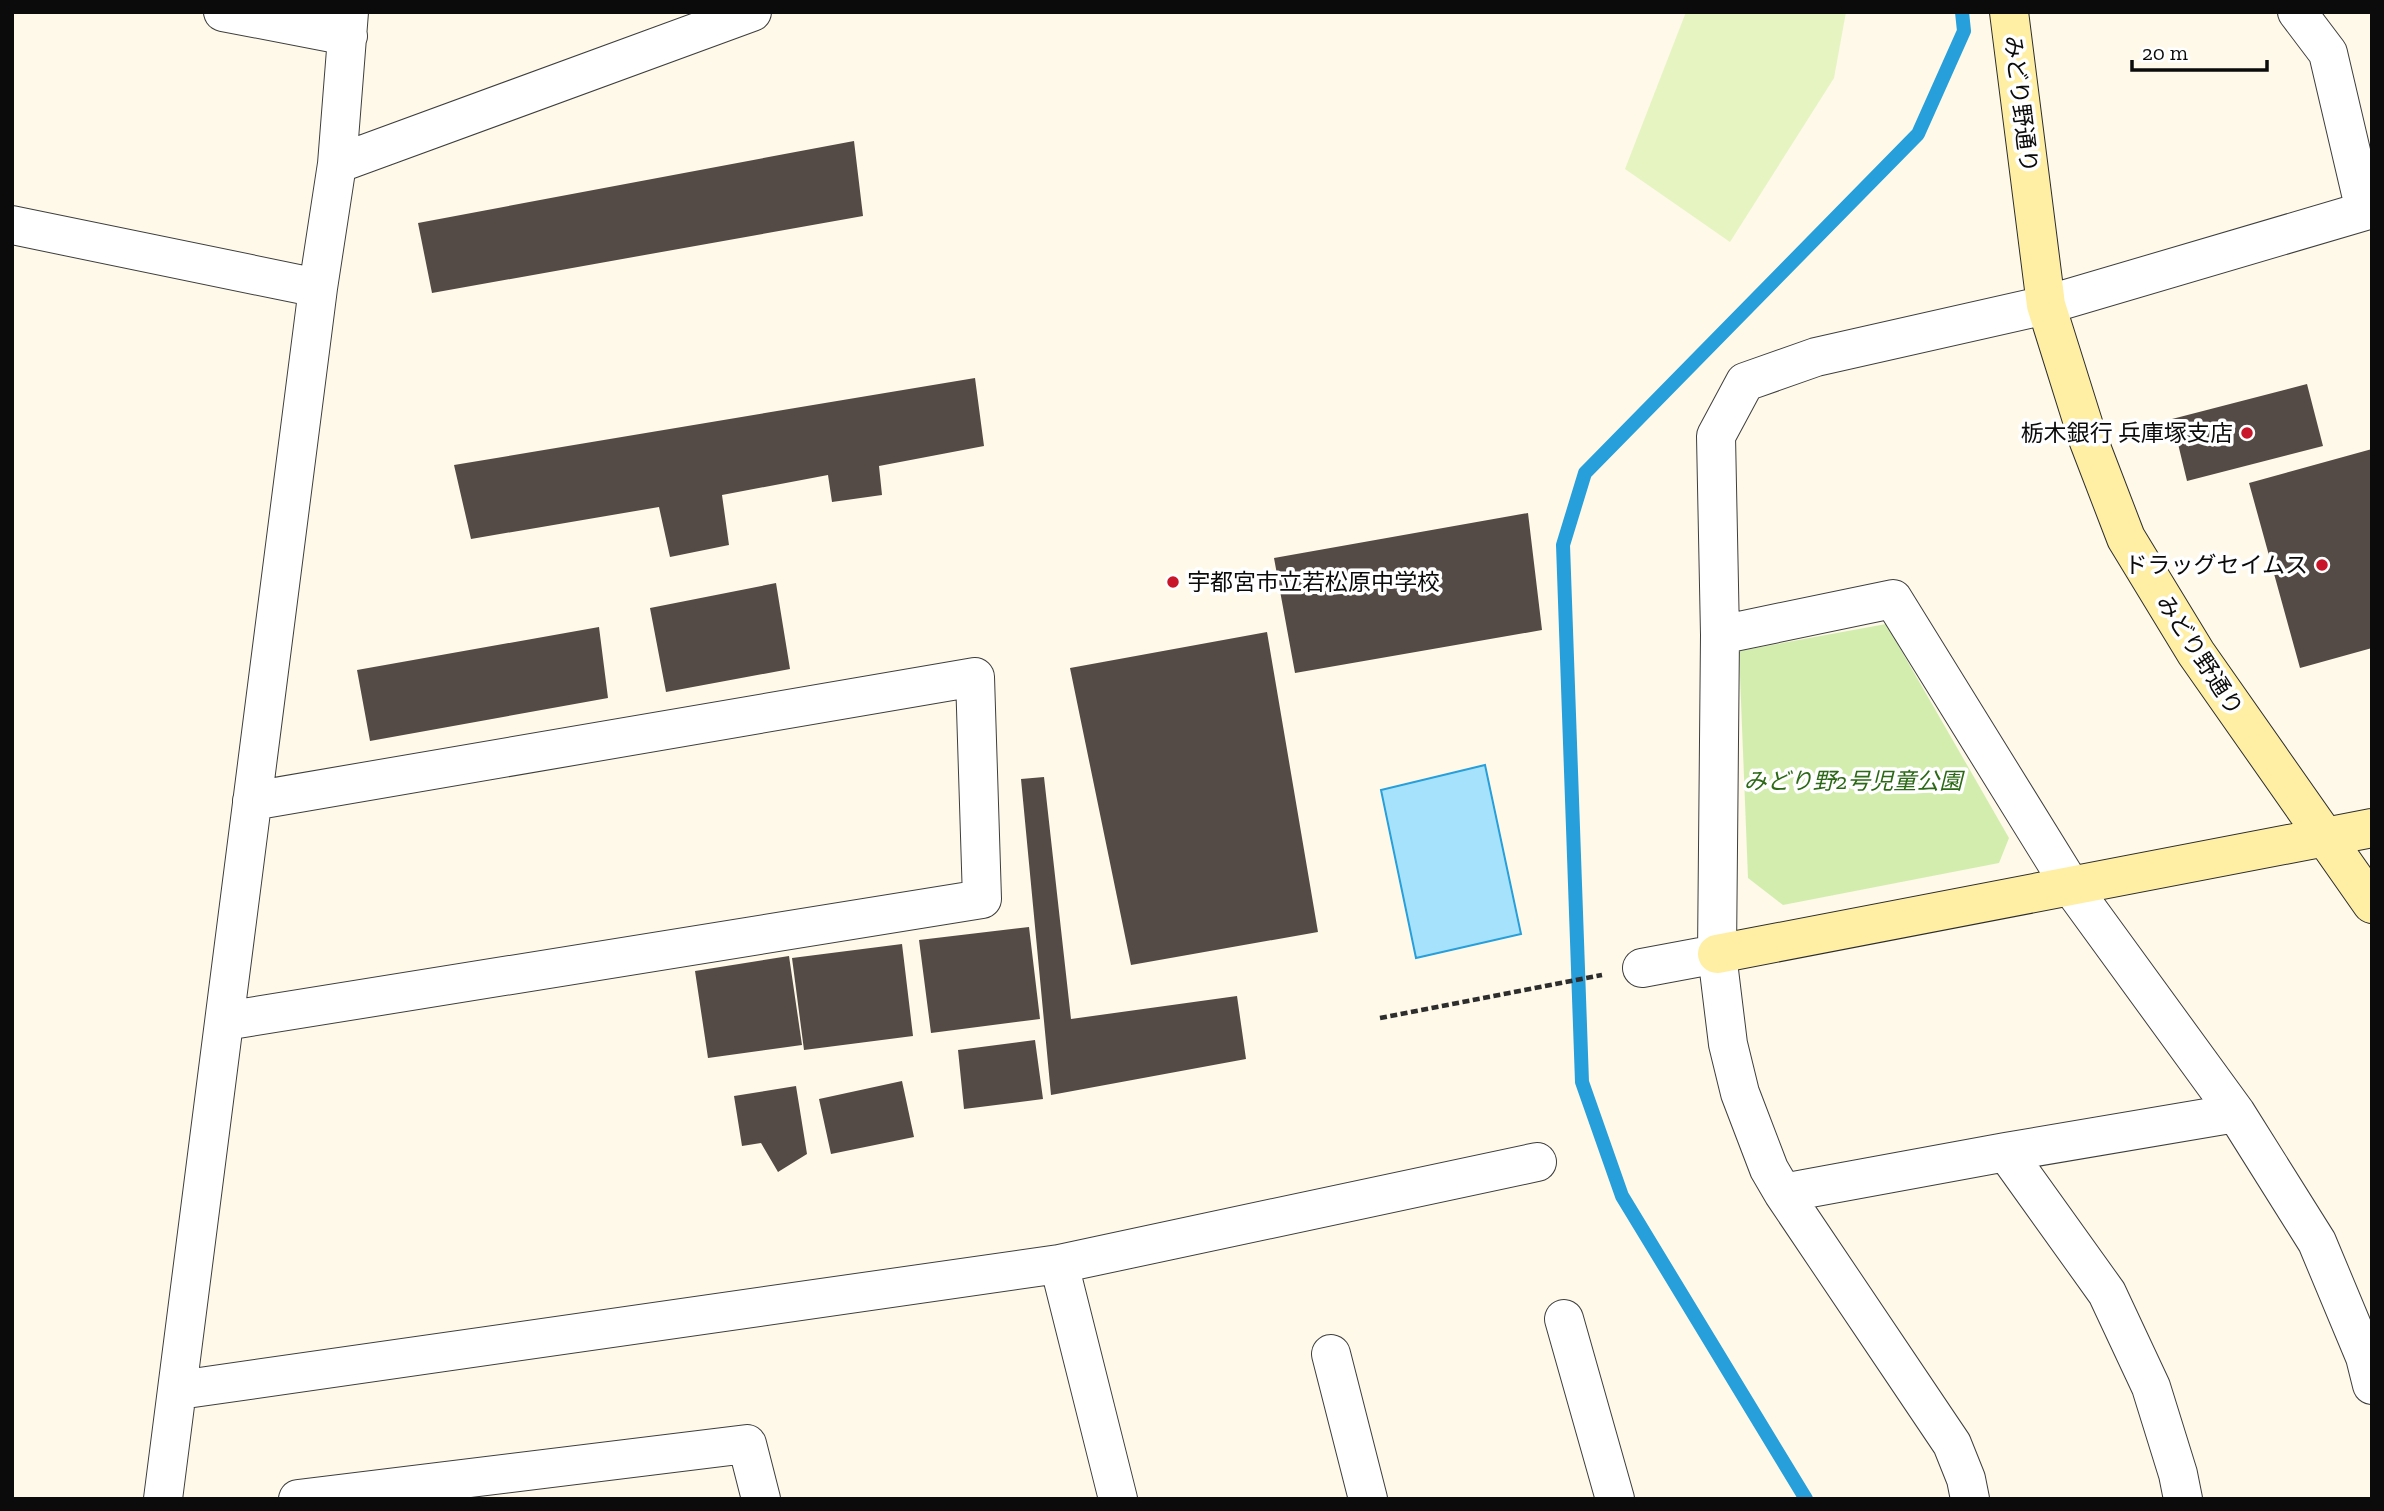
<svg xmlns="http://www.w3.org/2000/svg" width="2384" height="1511" viewBox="0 0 2384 1511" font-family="'Zilla Slab','Noto Sans JP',serif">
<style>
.green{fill:#d3edaf}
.pitch{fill:#e6f4c2}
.water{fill:#a7e2fd;stroke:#279fdb;stroke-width:2}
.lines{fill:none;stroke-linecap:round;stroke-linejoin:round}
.stream{stroke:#279fdb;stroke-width:14}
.building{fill:#554b46}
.street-casing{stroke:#3e3e3e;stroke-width:40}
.secondary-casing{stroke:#2d2d2d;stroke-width:40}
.path{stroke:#2d2d2d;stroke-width:4.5;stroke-dasharray:7 3.5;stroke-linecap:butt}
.street{stroke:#fff;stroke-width:38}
.secondary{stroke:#ffefa4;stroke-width:38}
.poi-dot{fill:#c9152a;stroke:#fff;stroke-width:2.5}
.labels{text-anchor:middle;stroke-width:7;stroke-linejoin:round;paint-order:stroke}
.street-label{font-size:23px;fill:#0b0b0b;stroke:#fff}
.poi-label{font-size:23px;fill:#0b0b0b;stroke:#fff;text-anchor:end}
.park-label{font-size:23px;font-style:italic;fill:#2c6916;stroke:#fff}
</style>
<rect width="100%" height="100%" fill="#fff9e9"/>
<!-- green -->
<path class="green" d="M1886,624L2009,838L1999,863L1783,905L1748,878L1739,651Z"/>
<!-- pitch -->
<path class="pitch" d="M1686,12H1846L1834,78L1730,242L1625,169Z"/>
<!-- water -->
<path class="water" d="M1485,765L1521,934L1416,958L1381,790Z"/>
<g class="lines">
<!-- stream -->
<path class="stream" d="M1806,1499L1622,1196L1582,1082L1563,545L1585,473L1918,134L1964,31L1962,12"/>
</g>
<!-- building -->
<path class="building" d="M854,141L863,216L432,293L418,223Z
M975,378L984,446L879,466L882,495L832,502L828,475L722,495L729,545L670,557L659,507L471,539L454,465Z
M2307,384L2323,446L2187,481L2172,419Z
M2372,449V648L2300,668L2249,483Z
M1528,513L1542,630L1295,673L1274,558Z
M776,583L790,669L666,692L650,608Z
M599,627L608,698L370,741L357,670Z
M1267,632L1318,932L1131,965L1070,668Z
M1044,777L1071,1019L1237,996L1246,1059L1051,1095L1021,779Z
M1029,927L1040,1019L931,1033L919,940Z
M902,944L913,1036L804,1050L792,958Z
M789,956L802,1045L708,1058L695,971Z
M1035,1040L1043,1099L964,1109L958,1050Z
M902,1081L914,1137L831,1154L819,1099Z
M796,1086L807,1154L778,1172L761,1143L742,1146L734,1096Z"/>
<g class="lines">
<defs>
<path id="street" d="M223,12L348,36
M337,164L752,12
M12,225L318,288
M1720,635L1716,436L1745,382L1816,357L2046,305L2365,211L2328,53L2297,12
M1642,968L1717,954
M225,1021L982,899L975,677L252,801
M2006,1152L2107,1293L2151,1387L2178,1474L2183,1499
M1783,1193L2006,1152L2236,1113
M1059,1264L1537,1162
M1564,1319L1615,1499
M1331,1354L1368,1499
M179,1390L1059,1264L1118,1499
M163,1499L318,288L337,164L349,12
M298,1499L747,1444L761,1499
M1970,1499L1966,1479L1952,1444L1783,1193L1769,1169L1740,1093L1728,1044L1717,954L1720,635L1893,599L2070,885L2236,1113L2317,1242L2365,1357L2372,1385"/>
<path id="secondary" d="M2009,12L2046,305L2088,439L2126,538L2196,653L2372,904
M1717,954L2372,828"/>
</defs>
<!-- street casing -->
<use href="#street" class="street-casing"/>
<!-- secondary casing -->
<use href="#secondary" class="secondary-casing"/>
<!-- path -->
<path class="path" d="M1380,1018L1602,975"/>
<!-- street -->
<use href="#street" class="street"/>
<!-- secondary -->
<use href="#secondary" class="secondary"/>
</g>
<!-- markers -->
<g class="poi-dot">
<circle cx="2247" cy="433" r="7"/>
<circle cx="2322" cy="565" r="7"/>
<circle cx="1173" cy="582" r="7"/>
</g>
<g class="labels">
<!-- street labels -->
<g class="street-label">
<text transform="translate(2021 104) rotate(83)" y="8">みどり野通り</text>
<text transform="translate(2200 655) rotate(57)" y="8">みどり野通り</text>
</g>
<!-- poi labels -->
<g class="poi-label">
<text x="2233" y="441">栃木銀行 兵庫塚支店</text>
<text x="2308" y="573">ドラッグセイムス</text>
<text x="1187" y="590" text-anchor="start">宇都宮市立若松原中学校</text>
</g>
<!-- park labels -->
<g class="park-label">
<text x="1853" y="789">みどり野2号児童公園</text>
</g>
</g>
<!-- border -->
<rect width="2384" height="1511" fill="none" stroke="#0b0b0b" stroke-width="28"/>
<!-- scale -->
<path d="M2132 60v10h135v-10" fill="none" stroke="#0b0b0b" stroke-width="3.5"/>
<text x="2142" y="60" font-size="21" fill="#0b0b0b" stroke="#ffffff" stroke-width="5" paint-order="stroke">20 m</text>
</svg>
